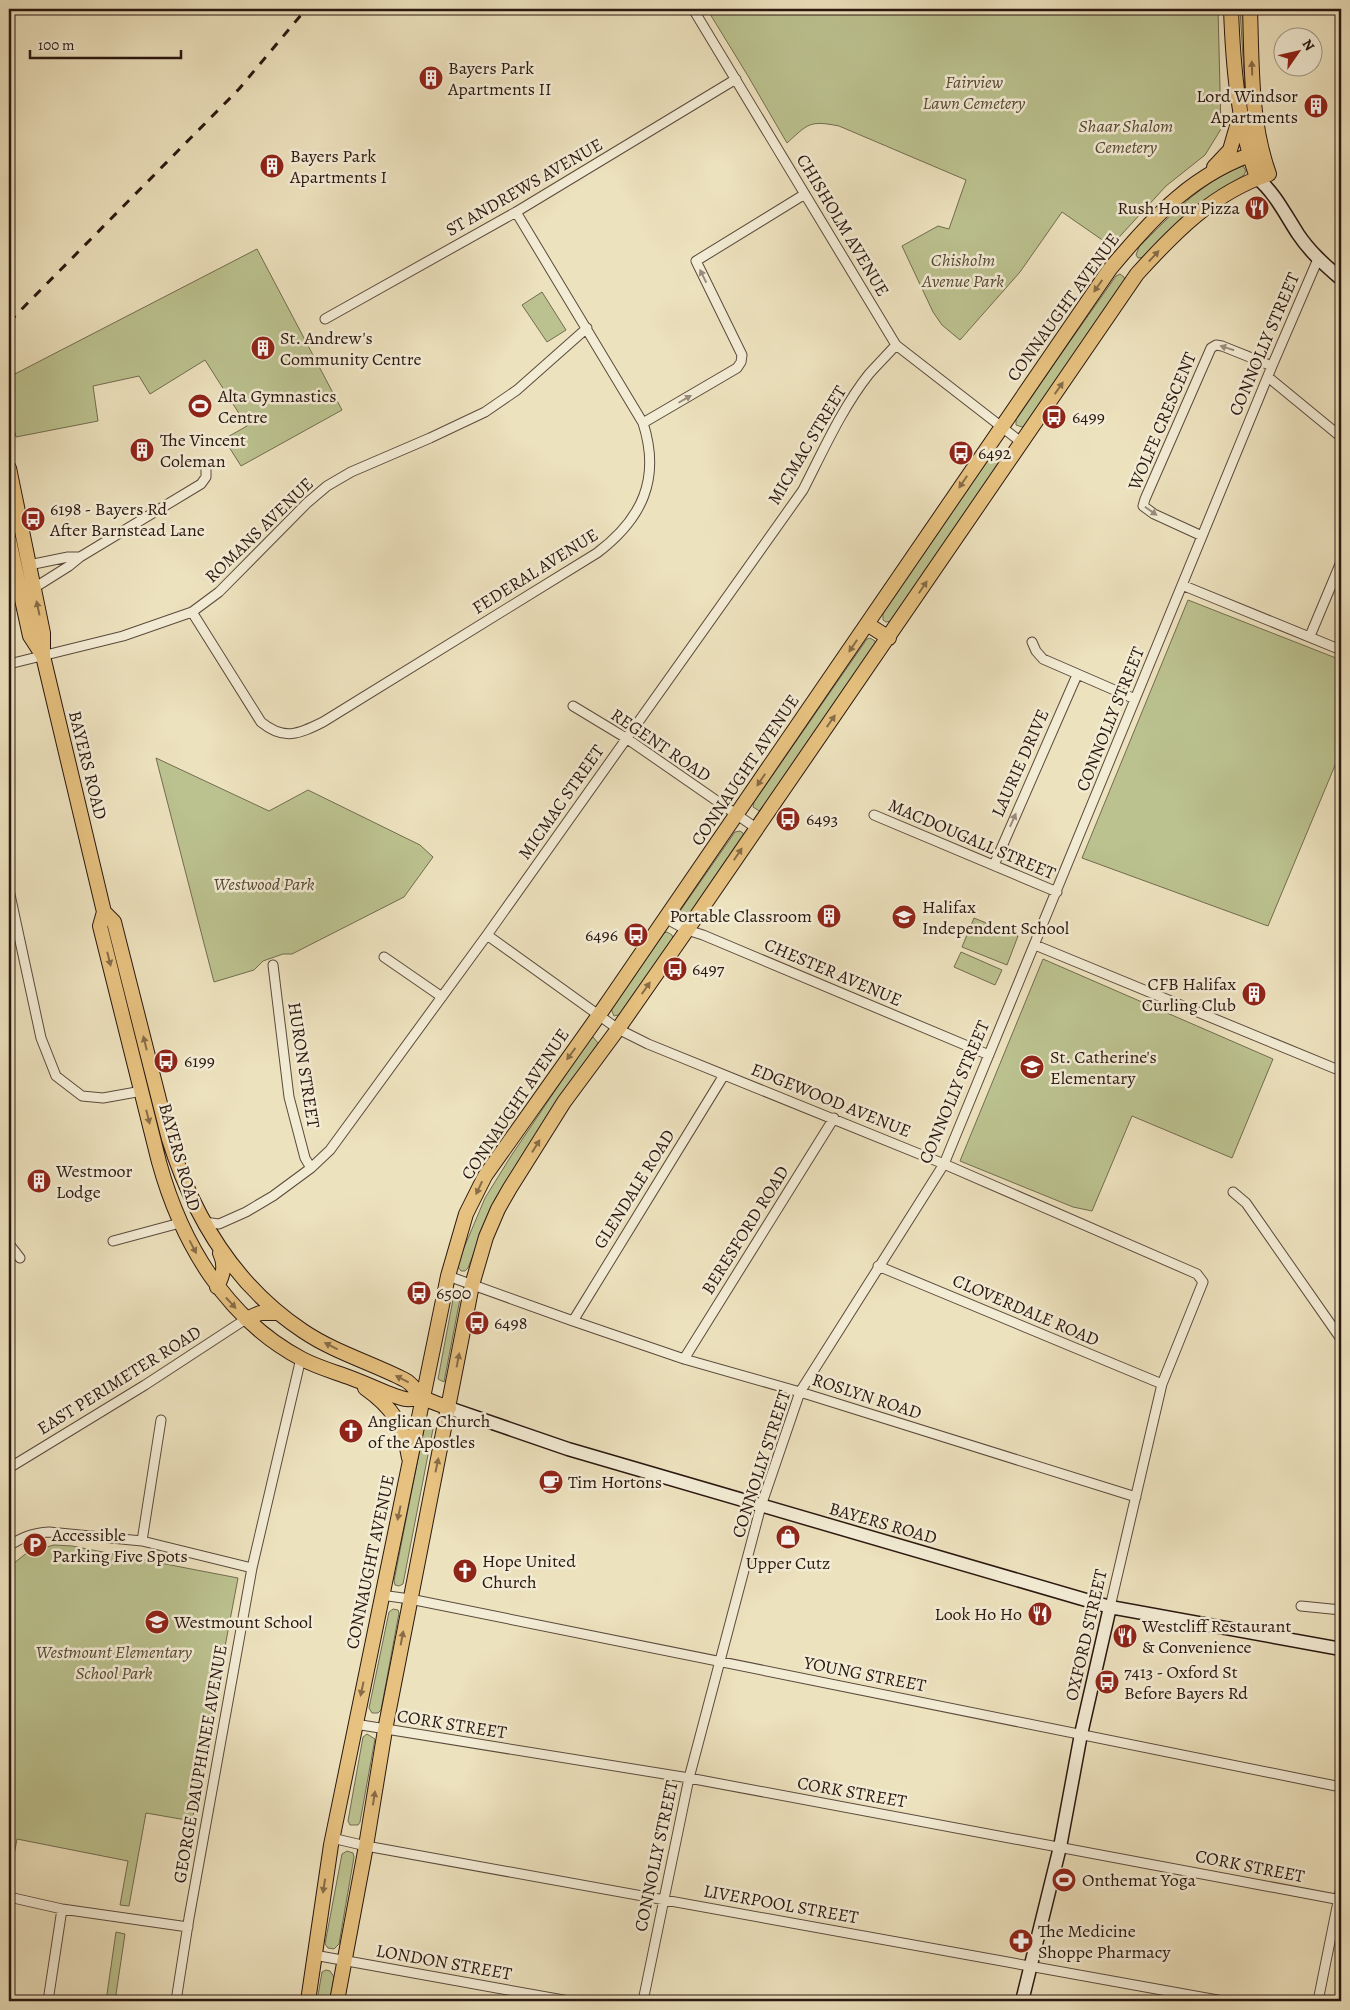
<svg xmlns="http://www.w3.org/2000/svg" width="1350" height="2010" viewBox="0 0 1350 2010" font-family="Alegreya,serif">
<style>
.green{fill:#bbc28f;stroke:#726c50}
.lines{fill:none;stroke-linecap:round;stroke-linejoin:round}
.street-casing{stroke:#5b4a3c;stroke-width:11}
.secondary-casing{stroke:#2a1710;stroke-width:15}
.primary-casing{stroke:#2a1710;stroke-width:16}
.street{stroke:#f3ecd5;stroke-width:9}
.secondary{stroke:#f3ecd5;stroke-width:12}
.primary{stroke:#e6c17f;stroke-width:14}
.rail{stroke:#2a1710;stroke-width:3;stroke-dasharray:9 9;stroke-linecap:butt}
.oneway{fill:#886c48}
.oneway2{fill:#998c7c}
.labels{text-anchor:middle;stroke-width:5;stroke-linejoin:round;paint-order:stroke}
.poi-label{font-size:18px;fill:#2a1710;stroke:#f3ecd5;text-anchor:start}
.park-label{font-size:18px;font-style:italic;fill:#564a36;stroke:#f3ecd5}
.street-label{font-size:18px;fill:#2a1710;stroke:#f3ecd5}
</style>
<rect width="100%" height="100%" fill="#ede2be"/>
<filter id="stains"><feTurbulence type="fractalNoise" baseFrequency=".004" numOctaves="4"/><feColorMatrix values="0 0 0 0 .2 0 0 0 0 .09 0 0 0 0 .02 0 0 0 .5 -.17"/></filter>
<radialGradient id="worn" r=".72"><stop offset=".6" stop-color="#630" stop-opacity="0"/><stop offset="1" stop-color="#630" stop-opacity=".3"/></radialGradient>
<!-- green -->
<path class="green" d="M707,9H1218L1221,129L1205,155L1166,186L1111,246L1062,212L1020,272L960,340L942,325L933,312L902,246L938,226L949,229L966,180L839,126C809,120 808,124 787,143L748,76Z
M1240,9H1245L1255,140L1247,123Z
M1243,166L1246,171L1244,175L1218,192L1146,257L1138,258L1136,255L1139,247C1169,217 1202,181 1243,166Z
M257,249L342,410L241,466L224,439L247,426L205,360L150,394L139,376L93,386L98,421L16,437L9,409V377Z
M1120,274L1124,277L1125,281L1026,425L1022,427L1016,425V418L1116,276Z
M542,292L566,330L547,342L522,305Z
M995,449H999L1004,457L892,621L886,622L883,620V613Z
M1188,600L1341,660V751L1268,926L1082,858Z
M870,638L875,641L876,645L761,812L753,807L754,802L867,639Z
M156,758L269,811L308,790L420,845L433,857L404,897L292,954H283L263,961L254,970L214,982Z
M740,831L743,833L744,838L689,917L684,919L680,916V911L735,832Z
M974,918L1018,936L1007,965L962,947Z
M667,932L672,935L673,939L621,1013L618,1015L614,1016L611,1009L664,933Z
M961,952L1002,970L995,985L954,967Z
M1043,959L1273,1059L1232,1158L1132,1116L1092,1211L1073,1207L960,1161Z
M593,1037L598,1043L495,1199L468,1268L465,1271H461L458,1267V1262L485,1198L511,1156L590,1039Z
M457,1293L460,1299L444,1382L438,1379L454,1294Z
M431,1420L433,1429L403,1584L399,1586L395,1585L394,1581L424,1428L428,1421Z
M54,1545L72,1546L238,1578L192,1821L146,1813L129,1906L120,1905L128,1861L17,1839L9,1882V1567L28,1552Z
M393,1609L398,1610L399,1613L381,1710L378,1713H372L369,1708L389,1612Z
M367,1734L375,1739L360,1822L358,1825H350L348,1821L363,1737Z
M347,1851L353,1853L354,1857L339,1944L334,1949L328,1948L325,1944L342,1854Z
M116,1932L125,1934L115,2001H106Z
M326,1970L330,1971L334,1977L330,2001H317L322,1972Z"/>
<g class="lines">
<defs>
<path id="street" d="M693,9L896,345L1021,442
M325,319L516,212L736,79
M1268,377L1341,437
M643,423L737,368L741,362L742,355L696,261L805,194
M1202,536L1154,514L1143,506L1145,499L1211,348L1216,345L1222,346L1272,366
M29,565L68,557H80
M1182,585L1341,650
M34,588L69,566L80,557L201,484L206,477V468
M192,612L261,722C284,741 299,734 323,722L597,553C642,519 661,479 643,423L516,212
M1310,636L1341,562
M1032,642L1036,651L1043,659L1135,699
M9,664L123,636L192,612L219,592L307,503L327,486L351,472L430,438L485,412L517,390L587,328
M573,706L626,738L756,828
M874,815L1057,892
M994,865L1077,675
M9,890L41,1038L56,1076L82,1096L103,1098L142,1091
M665,918L687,930L703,935L989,1055
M487,935L618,1029L648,1044L944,1164L1197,1274L1203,1282L1162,1384L1110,1607
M1035,945L1341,1071
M384,957L442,997
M273,965L289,1097L305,1158L311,1168
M1233,1192L1246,1203L1341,1339
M204,1222L219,1224L246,1212L273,1196L311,1168L330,1150L487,935L803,490C823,451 842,408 869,374C878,364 887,355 896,345
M113,1241L180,1223
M9,1244L20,1258
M878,1266L1162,1384
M448,1276L573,1321L684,1359L800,1392L1136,1497
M573,1321L724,1075
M684,1359L834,1118
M9,1468L145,1385L246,1319
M142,1541L161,1420
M9,1546C22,1537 33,1533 49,1532L142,1541L252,1568
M381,1595L410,1599L1341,1787
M1301,1606L1341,1610
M355,1724L689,1778L1341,1900
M332,1838L366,1846L1223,2001
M9,1897L62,1909L188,1927
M314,1955L569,2001
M48,2001L62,1909
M176,2001L189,1918L252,1568L301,1358
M643,2001L689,1778L761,1506L800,1392L944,1164L1272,366L1318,259
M1318,2001L1341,1887"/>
<path id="secondary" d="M1257,178C1275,193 1285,214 1298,234C1310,252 1325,265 1341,279
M449,1408L568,1449L1110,1607L1341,1649
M1022,2001L1060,1847L1081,1734L1110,1607"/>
<path id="primary" d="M1231,9C1233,66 1238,124 1257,178
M1214,167L1230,150L1239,119
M9,468L43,633V656L104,912L100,926L159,1162C181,1242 226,1319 302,1359C317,1367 335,1372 351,1378C368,1384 388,1395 405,1399C410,1400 418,1398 423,1398
M9,540L30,636L43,656
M867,624L889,638
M104,912L114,922L169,1139C193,1216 234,1285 303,1331C334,1352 372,1363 405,1380C413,1384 417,1393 424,1398C431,1402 441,1405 449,1408
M217,1287C223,1275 226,1266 220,1253
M246,1319L260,1313H278
M365,1388C392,1407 404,1425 409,1458
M308,2001L331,1845L448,1276L466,1214L485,1176L599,1015L1110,269C1154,216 1194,172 1261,151
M337,2001L366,1846L385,1730L472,1285L486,1237L498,1209L510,1188L564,1102L618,1029L687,930L1137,274C1176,231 1213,193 1269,174C1250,121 1252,65 1250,9"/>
</defs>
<!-- street casing -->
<use href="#street" class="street-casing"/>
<!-- secondary casing -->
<use href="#secondary" class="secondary-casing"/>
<!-- primary casing -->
<use href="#primary" class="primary-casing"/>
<!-- street -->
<use href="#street" class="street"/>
<!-- secondary -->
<use href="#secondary" class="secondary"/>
<!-- primary -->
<use href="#primary" class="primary"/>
<!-- rail -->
<path class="rail" d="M9,322L239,89L306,9"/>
</g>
<!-- one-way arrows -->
<defs><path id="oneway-solid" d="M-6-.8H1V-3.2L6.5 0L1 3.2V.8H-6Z" transform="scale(1.25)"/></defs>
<g class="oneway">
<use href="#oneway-solid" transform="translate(1252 68) rotate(-92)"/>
<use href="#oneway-solid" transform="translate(1154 256) rotate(-47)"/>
<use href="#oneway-solid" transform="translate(1098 286) rotate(125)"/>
<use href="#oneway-solid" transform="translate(1059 388) rotate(-55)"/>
<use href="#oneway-solid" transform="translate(963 482) rotate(124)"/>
<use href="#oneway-solid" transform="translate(923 587) rotate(-56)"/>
<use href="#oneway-solid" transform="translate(38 608) rotate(-102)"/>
<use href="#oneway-solid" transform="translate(853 646) rotate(124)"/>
<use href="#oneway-solid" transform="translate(831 721) rotate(-55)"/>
<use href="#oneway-solid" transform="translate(761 780) rotate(124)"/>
<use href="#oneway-solid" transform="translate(738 854) rotate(-56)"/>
<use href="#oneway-solid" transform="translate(109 959) rotate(76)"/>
<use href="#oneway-solid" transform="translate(646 988) rotate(-55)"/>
<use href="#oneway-solid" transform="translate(145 1043) rotate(-104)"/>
<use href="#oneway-solid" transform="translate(571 1054) rotate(126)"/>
<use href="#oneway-solid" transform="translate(148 1117) rotate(76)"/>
<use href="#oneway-solid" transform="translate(536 1146) rotate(-58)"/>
<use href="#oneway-solid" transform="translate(479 1188) rotate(115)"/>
<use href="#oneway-solid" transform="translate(193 1247) rotate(62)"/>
<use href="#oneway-solid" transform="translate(231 1303) rotate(47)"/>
<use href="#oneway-solid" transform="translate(331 1346) rotate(-153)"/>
<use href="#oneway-solid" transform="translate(458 1360) rotate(-79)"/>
<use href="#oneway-solid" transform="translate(402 1379) rotate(-153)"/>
<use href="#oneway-solid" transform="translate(437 1465) rotate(-78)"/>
<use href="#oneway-solid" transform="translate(399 1513) rotate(102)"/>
<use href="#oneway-solid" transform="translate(402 1638) rotate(-79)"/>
<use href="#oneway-solid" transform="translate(362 1689) rotate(102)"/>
<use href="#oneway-solid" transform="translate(374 1798) rotate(-81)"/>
<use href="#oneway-solid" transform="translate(324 1886) rotate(99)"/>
</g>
<g class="oneway2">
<use href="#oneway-solid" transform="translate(703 276) rotate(-116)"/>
<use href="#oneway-solid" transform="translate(1227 348) rotate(-162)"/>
<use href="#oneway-solid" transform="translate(685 399) rotate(-30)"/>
<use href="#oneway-solid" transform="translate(1151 511) rotate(35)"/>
<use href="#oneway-solid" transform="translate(1013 820) rotate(-66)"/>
</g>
<!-- icons -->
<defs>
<symbol id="building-disc" viewBox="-11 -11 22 22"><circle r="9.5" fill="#8f2418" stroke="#f3ecd5"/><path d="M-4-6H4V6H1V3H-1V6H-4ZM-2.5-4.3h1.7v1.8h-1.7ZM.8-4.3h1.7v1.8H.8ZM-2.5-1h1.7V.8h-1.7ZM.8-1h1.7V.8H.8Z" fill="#fff"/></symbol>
<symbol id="restaurant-disc" viewBox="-11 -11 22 22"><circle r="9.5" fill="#8f2418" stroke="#f3ecd5"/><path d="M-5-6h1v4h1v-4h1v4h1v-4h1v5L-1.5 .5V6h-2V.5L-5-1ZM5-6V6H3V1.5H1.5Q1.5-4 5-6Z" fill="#fff"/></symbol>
<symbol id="stadium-disc" viewBox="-11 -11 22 22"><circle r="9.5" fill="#8f2418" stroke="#f3ecd5"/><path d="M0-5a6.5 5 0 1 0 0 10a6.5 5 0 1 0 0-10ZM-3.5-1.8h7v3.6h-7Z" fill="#fff"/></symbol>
<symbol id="bus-disc" viewBox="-11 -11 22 22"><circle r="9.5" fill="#8f2418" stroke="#f3ecd5"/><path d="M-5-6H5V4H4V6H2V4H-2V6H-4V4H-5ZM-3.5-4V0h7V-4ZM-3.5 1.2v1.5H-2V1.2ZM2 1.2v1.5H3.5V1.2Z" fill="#fff"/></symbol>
<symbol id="school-disc" viewBox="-11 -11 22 22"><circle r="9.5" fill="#8f2418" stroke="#f3ecd5"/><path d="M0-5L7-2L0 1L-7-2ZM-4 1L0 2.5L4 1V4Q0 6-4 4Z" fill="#fff"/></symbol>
<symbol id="church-disc" viewBox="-11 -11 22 22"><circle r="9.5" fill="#8f2418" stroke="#f3ecd5"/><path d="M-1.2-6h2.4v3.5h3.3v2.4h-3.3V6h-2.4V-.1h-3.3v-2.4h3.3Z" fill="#fff"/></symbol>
<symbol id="cafe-disc" viewBox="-11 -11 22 22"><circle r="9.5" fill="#8f2418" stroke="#f3ecd5"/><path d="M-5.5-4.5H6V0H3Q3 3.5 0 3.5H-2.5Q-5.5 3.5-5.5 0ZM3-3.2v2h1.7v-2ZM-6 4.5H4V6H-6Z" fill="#fff"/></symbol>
<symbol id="shop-disc" viewBox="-11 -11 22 22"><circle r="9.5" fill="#8f2418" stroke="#f3ecd5"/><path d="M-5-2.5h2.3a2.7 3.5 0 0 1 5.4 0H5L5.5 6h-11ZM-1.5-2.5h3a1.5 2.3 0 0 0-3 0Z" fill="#fff"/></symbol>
<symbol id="parking-disc" viewBox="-11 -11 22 22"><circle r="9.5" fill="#8f2418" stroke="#f3ecd5"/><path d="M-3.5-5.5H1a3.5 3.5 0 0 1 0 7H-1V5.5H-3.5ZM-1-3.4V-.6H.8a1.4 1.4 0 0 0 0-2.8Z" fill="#fff"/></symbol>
<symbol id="pharmacy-disc" viewBox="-11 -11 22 22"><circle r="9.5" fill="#8f2418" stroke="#f3ecd5"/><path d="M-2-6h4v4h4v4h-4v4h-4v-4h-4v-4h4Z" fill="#fff"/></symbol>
</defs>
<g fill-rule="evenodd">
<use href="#building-disc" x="417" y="64" width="28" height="28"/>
<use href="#building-disc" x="1302" y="92" width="28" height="28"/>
<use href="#building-disc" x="258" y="152" width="28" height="28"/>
<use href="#restaurant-disc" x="1243" y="194" width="28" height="28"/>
<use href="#building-disc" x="249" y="334" width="28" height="28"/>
<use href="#stadium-disc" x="186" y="392" width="28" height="28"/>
<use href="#bus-disc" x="1040" y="403" width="28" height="28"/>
<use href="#building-disc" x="128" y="436" width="28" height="28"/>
<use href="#bus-disc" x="947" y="439" width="28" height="28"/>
<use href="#bus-disc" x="19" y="505" width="28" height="28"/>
<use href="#bus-disc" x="774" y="805" width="28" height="28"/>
<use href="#building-disc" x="815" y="902" width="28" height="28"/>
<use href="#school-disc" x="890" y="903" width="28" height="28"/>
<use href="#bus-disc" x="622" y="921" width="28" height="28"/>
<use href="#bus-disc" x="661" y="955" width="28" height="28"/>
<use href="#building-disc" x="1240" y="980" width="28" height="28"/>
<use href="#bus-disc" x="152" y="1047" width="28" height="28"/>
<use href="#school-disc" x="1018" y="1053" width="28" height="28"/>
<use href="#building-disc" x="25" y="1167" width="28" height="28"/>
<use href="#bus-disc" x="405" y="1279" width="28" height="28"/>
<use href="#bus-disc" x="463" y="1309" width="28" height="28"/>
<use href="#church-disc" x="337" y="1417" width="28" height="28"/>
<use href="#cafe-disc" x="537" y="1468" width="28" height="28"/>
<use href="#shop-disc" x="774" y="1523" width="28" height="28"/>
<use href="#parking-disc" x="21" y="1531" width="28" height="28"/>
<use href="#church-disc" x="451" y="1557" width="28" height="28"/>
<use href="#restaurant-disc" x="1026" y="1600" width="28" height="28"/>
<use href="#school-disc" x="143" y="1608" width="28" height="28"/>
<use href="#restaurant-disc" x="1111" y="1622" width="28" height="28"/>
<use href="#bus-disc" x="1093" y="1668" width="28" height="28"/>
<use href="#stadium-disc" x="1050" y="1866" width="28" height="28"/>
<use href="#pharmacy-disc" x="1007" y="1927" width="28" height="28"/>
</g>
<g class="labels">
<!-- poi labels -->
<g class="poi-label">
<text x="448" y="74">Bayers Park<tspan x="448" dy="21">Apartments II</tspan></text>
<text x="1298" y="102" text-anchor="end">Lord Windsor<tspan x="1298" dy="21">Apartments</tspan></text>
<text x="290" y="162">Bayers Park<tspan x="290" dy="21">Apartments I</tspan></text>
<text x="1240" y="214" text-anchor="end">Rush Hour Pizza</text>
<text x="280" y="344">St. Andrew's<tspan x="280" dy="21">Community Centre</tspan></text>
<text x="218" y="402">Alta Gymnastics<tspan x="218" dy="21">Centre</tspan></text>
<text x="1072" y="423">6499</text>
<text x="160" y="446">The Vincent<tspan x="160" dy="21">Coleman</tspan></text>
<text x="978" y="459">6492</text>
<text x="50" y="515">6198 - Bayers Rd<tspan x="50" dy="21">After Barnstead Lane</tspan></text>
<text x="806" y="825">6493</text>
<text x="922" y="913">Halifax<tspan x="922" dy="21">Independent School</tspan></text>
<text x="812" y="922" text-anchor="end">Portable Classroom</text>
<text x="618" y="941" text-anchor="end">6496</text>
<text x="692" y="975">6497</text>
<text x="1236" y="990" text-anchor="end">CFB Halifax<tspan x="1236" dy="21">Curling Club</tspan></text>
<text x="1050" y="1063">St. Catherine's<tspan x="1050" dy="21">Elementary</tspan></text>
<text x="184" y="1067">6199</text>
<text x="56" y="1177">Westmoor<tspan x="56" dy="21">Lodge</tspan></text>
<text x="436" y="1299">6500</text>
<text x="494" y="1329">6498</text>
<text x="368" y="1427">Anglican Church<tspan x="368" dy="21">of the Apostles</tspan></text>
<text x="568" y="1488">Tim Hortons</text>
<text x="52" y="1541">Accessible<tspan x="52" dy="21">Parking Five Spots</tspan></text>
<text x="482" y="1567">Hope United<tspan x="482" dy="21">Church</tspan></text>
<text x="788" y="1569" text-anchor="middle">Upper Cutz</text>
<text x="1022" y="1620" text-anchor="end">Look Ho Ho</text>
<text x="174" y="1628">Westmount School</text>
<text x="1142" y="1632">Westcliff Restaurant<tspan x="1142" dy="21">&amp; Convenience</tspan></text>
<text x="1124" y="1678">7413 - Oxford St<tspan x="1124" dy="21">Before Bayers Rd</tspan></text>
<text x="1082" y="1886">Onthemat Yoga</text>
<text x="1038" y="1937">The Medicine<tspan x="1038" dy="21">Shoppe Pharmacy</tspan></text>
</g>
<!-- park labels -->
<g class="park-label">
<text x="974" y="88">Fairview<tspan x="974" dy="21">Lawn Cemetery</tspan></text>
<text x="1126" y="132">Shaar Shalom<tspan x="1126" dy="21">Cemetery</tspan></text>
<text x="963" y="266">Chisholm<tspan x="963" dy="21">Avenue Park</tspan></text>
<text x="264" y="890">Westwood Park</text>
<text x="114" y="1658">Westmount Elementary<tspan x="114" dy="21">School Park</tspan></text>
</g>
<!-- street labels -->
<g class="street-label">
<text transform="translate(524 187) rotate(-30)" y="6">ST ANDREWS AVENUE</text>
<text transform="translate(843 225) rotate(59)" y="6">CHISHOLM AVENUE</text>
<text transform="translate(1063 307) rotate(-54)" y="6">CONNAUGHT AVENUE</text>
<text transform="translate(1264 344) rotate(-67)" y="6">CONNOLLY STREET</text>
<text transform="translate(1162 421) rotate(-67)" y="6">WOLFE CRESCENT</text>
<text transform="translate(807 445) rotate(-59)" y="6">MICMAC STREET</text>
<text transform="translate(259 530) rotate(-44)" y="6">ROMANS AVENUE</text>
<text transform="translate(535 571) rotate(-32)" y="6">FEDERAL AVENUE</text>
<text transform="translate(1110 719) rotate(-68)" y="6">CONNOLLY STREET</text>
<text transform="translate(661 745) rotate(34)" y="6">REGENT ROAD</text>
<text transform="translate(1020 763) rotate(-66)" y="6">LAURIE DRIVE</text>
<text transform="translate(88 765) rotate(76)" y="6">BAYERS ROAD</text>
<text transform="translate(745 770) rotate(-56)" y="6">CONNAUGHT AVENUE</text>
<text transform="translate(561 802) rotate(-55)" y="6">MICMAC STREET</text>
<text transform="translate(972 839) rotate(23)" y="6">MACDOUGALL STREET</text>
<text transform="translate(833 972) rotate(23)" y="6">CHESTER AVENUE</text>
<text transform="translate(304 1065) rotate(81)" y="6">HURON STREET</text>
<text transform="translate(954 1092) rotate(-67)" y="6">CONNOLLY STREET</text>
<text transform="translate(831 1100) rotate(22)" y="6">EDGEWOOD AVENUE</text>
<text transform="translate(515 1104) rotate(-56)" y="6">CONNAUGHT AVENUE</text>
<text transform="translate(180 1157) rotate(74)" y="6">BAYERS ROAD</text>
<text transform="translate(634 1189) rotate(-58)" y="6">GLENDALE ROAD</text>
<text transform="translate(745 1230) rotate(-58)" y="6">BERESFORD ROAD</text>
<text transform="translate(1026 1310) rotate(23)" y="6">CLOVERDALE ROAD</text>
<text transform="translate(119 1380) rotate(-32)" y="6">EAST PERIMETER ROAD</text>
<text transform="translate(867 1396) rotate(18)" y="6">ROSLYN ROAD</text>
<text transform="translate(761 1464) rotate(-72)" y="6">CONNOLLY STREET</text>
<text transform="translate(883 1523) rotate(16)" y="6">BAYERS ROAD</text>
<text transform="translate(370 1562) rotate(-78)" y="6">CONNAUGHT AVENUE</text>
<text transform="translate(1086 1635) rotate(-77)" y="6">OXFORD STREET</text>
<text transform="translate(865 1674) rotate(11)" y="6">YOUNG STREET</text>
<text transform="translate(452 1724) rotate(9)" y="6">CORK STREET</text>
<text transform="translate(200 1764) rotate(-80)" y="6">GEORGE DAUPHINEE AVENUE</text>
<text transform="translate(852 1792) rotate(10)" y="6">CORK STREET</text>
<text transform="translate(656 1856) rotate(-78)" y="6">CONNOLLY STREET</text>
<text transform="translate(1250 1866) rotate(11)" y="6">CORK STREET</text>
<text transform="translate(781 1904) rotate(10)" y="6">LIVERPOOL STREET</text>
<text transform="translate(444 1962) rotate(10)" y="6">LONDON STREET</text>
</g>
</g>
<!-- margin -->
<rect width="1350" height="2010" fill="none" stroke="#ede2be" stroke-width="30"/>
<rect x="10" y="10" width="1330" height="1990" fill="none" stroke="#2a1710" stroke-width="2.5"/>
<rect x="15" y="15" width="1320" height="1980" fill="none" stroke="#2a1710"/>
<!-- north arrow -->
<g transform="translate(1298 52) rotate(56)"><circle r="24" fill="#f3ecd5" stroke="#a39786"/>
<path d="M0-4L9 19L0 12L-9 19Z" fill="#8f2418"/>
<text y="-8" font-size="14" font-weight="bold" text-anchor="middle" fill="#2a1710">N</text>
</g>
<!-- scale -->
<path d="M30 50v8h151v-8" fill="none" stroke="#2a1710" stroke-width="2.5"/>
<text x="38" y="50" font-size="15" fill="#2a1710" stroke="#f3ecd5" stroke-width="4" paint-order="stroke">100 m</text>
<rect width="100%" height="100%" filter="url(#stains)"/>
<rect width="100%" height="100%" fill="url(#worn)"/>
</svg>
